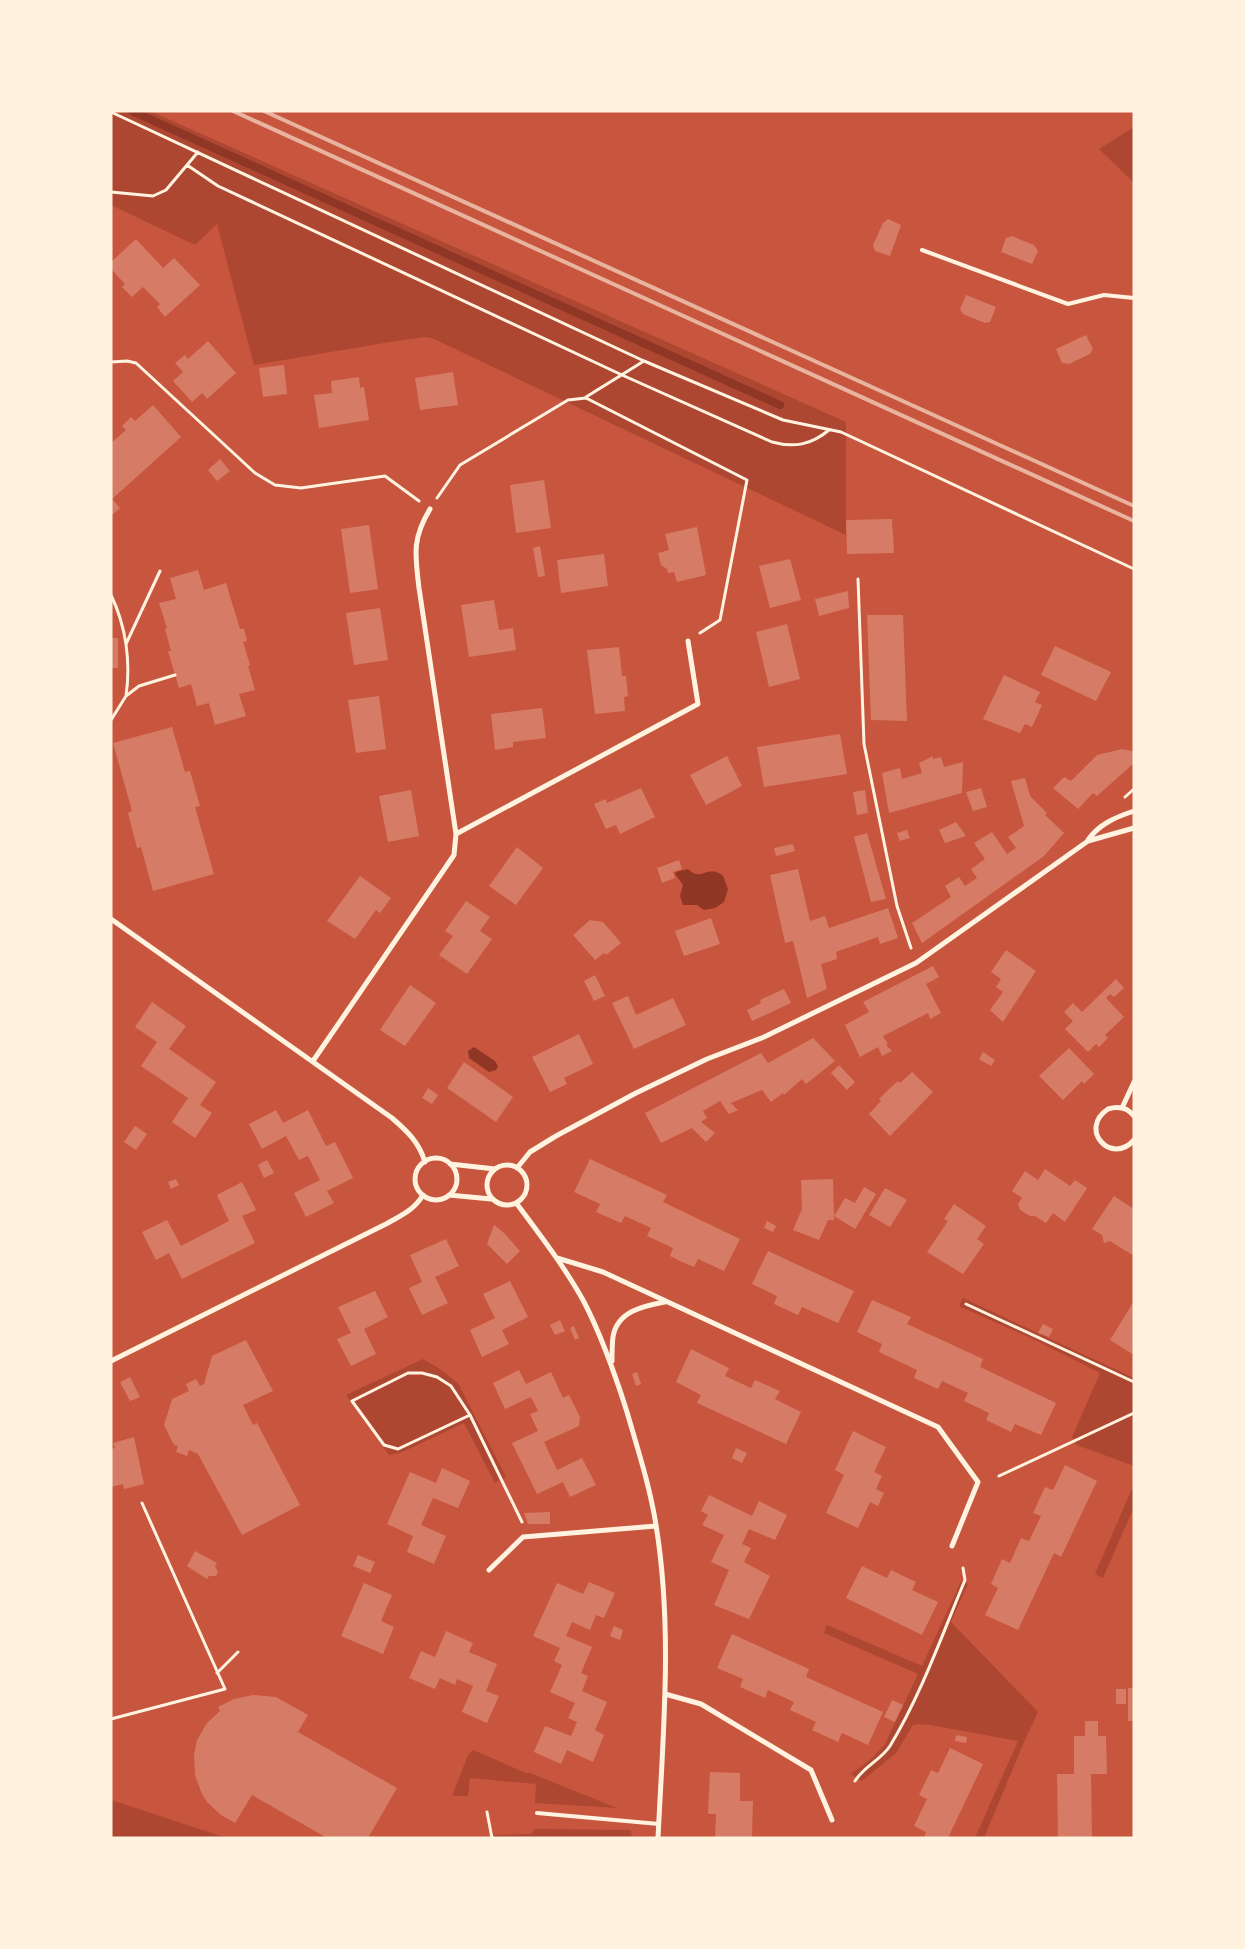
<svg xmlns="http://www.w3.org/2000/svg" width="1245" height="1949" viewBox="0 0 1245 1949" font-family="Jost,sans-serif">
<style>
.green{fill:#ae4732}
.water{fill:#8f3625}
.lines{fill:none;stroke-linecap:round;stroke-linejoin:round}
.stream{stroke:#8f3625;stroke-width:8}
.building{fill:#d67c66}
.path{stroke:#fff3e0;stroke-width:3}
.service{stroke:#fff3e0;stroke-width:4}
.minor{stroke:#fff3e0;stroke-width:5}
.rail{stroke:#e9b49f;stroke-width:4}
</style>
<rect width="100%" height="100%" fill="#c8553d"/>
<!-- green -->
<path class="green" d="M111,111H150L846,422V535L432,338L425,337L390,342L254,365L217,224L195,245L111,205Z
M1134,127V183L1099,149Z
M963,1298L1134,1378V1466L1077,1445L1072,1437L1100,1373L1037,1341L959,1306Z
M423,1359L437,1367L458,1383L506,1477L495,1483L464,1423L400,1453L389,1455L346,1395Z
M1134,1484V1507L1103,1578L1095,1574Z
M961,1581L968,1584L951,1622L1038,1712L1024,1742L984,1838H975L1018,1741L930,1725L919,1724L913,1725L896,1753L862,1781L851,1774L871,1759L885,1744L918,1674L824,1633L827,1625L922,1666Z
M473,1750L526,1773H530L617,1808L535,1803L536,1784L470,1778L468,1796H452L468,1755Z
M111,1800L227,1838H111Z
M535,1829L631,1830L632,1838H495L494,1835L531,1834Z"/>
<!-- water -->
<path class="water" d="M688,869C702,883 707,863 723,876L728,889L724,902L715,908L704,910L697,905H683L680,896L683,885L675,874L676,872Z
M474,1047L495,1061L498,1066L496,1070L489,1072L469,1058L468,1051Z"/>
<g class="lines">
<!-- stream -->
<path class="stream" d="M132,111L780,405"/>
</g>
<!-- building -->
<path class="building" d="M888,219L901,225L890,256L875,251L873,245L883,223Z
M1012,236L1034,245L1038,251L1032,264L1001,252L1006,238Z
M136,239L163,268L174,258L200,285L165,317L157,307L160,304L143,287L132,297L122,287L125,284L111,269V262Z
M966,295L996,307L990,322L985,323L963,314L960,309Z
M1086,335L1093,349L1090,354L1069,364L1062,363L1056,349Z
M208,341L236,373L207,399L202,393L192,402L173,381L183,372L175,363L185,355L188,359Z
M284,365L287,394L263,397L259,368Z
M453,372L458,405L420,410L415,378Z
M359,377L360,388L364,387L369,420L319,428L314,395L332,393L331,381Z
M153,405L181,437L112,499L120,508L111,516V443L126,430L122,426L131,417L135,421Z
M220,459L230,471L217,481L208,470Z
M544,480L551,528L516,533L510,485Z
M892,519L894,553L847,554L846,520Z
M369,525L378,589L350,593L341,529Z
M697,527L706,575L677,582L674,572L668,573L667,569L661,565L658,553L669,550L665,534Z
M540,546L545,576L538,577L533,548Z
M604,554L608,586L561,593L557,560Z
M790,559L801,600L770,608L759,566Z
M198,570L204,590L226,583L240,629H244L247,641L243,642L250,665L248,666L255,690L239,694L246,716L215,725L209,703L197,706L191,684L179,688L168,651H171L165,629L167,628L159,603L176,599L170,578Z
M848,591L849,608L819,616L815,599Z
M494,600L499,630L513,628L516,650L469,657L461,605Z
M380,608L388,660L354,665L346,613Z
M867,615H903L907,721L871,720Z
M787,624L800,679L769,687L756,632Z
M111,638H118V668H111Z
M1055,646L1111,672L1096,701L1041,675Z
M619,647L622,676H626L628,696L624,697L625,711L595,714L587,650Z
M1004,675L1040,692L1035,702L1042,705L1032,727L1025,724L1020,733L983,719Z
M379,696L386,749L356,753L348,700Z
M542,708L546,738L513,742V747L495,750L491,714Z
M172,727L185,772L190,771L200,806L195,807L214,874L153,891L141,847L137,848L128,813L132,811L113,743Z
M840,734L847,774L764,787L757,747Z
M1122,749L1133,751L1134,763L1097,796L1093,793L1078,809L1053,788L1064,777L1071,781L1097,755Z
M727,756L742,786L706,805L690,775Z
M933,756V759L941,757L944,767L963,762L962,793L889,813L882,773L900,768L902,779L922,773L919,763Z
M1025,778L1030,796L1047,813L1045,815L1064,833L1044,856L922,943L912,923L951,897L945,886L959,877L965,886L977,878L971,869L985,859L974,843L992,832L1007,854L1016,848L1008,837L1024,826L1011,781Z
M641,788L655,817L620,834L616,825L606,829L594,804L606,799L607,803Z
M981,788L987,807L973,811L966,792Z
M411,790L419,836L388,842L379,796Z
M865,790L868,813L857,815L853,792Z
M956,822L966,836L945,843L939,830Z
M907,830L910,838L900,841L897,833Z
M867,833L886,899L871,902L854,837Z
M793,844L795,851L776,856L774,848Z
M517,847L543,868L516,905L489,886Z
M679,860L682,869L673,872L675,878L662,883L657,868Z
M798,869L810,921L825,916L829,928L888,908L898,938L880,944L878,937L836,952L837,959L821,964L827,989L807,998L793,941L785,943L770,875Z
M360,876L391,898L380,913L376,910L355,939L327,921Z
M466,901L490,917L480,931L492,939L467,974L439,955L453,936L445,931Z
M711,918L720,944L684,956L675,931Z
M590,920L603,922L621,943L606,955L604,953L595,960L573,935Z
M1006,950L1036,971L1003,1022L990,1010L1003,992L996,987L1001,979L991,972Z
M933,966L939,977L926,984L941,1013L930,1019L928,1013L883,1036L888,1044L886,1045L892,1051L882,1056L878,1047L860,1057L845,1025L869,1012L863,1002Z
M595,975L605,996L594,1001L584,981Z
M1116,979L1124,988L1114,997L1110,994L1106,998L1124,1017L1105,1035L1108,1038L1099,1047L1096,1044L1088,1052L1065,1029L1073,1021L1064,1012L1073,1003L1082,1012Z
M410,985L436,1003L405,1046L380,1030Z
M784,989L791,1003L752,1021L747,1010L761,1003L760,1000Z
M628,996L636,1015L673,998L686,1025L634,1049L612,1003Z
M152,1002L186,1026L169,1049L216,1082L200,1105L212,1113L195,1138L172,1122L188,1098L141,1066L157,1042L135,1027Z
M579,1034L593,1064L564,1078L567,1084L550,1092L532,1057Z
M813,1038L835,1061L806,1084L802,1079L784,1095L783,1093L771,1102L762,1090L731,1103L738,1110L729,1114L720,1101L703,1111L707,1118L701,1122L715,1133L706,1142L692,1128L661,1143L645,1113L761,1053L768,1063Z
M1069,1048L1094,1074L1084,1084L1082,1081L1063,1100L1039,1076Z
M983,1052L995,1060L991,1066L979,1059Z
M464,1062L513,1097L496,1122L447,1088Z
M839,1065L855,1082L847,1090L831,1073Z
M912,1072L933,1092L890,1136L869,1114L881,1101L879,1099L888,1090L898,1081L900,1083Z
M428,1088L438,1095L432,1104L422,1098Z
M276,1110L283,1123L308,1110L326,1146L335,1142L353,1178L327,1191L334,1203L306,1217L294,1193L320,1180L308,1156L299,1160L286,1136L262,1149L249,1124Z
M135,1126L147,1134L136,1150L124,1142Z
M590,1159L667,1195L663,1202L740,1239L724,1271L698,1259L694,1267L682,1262L670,1256L673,1248L647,1236L651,1228L625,1216L621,1223L596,1212L600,1204L574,1192Z
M267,1160L274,1173L264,1178L258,1165Z
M1045,1169L1070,1186L1075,1180L1087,1188L1065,1222L1053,1213L1046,1223L1035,1216H1030L1020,1210L1018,1204L1022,1198L1012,1191L1025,1171L1038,1180Z
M176,1179L179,1185L171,1189L168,1182Z
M833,1179L834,1220H828L819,1240L793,1230L802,1209L801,1180Z
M242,1182L256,1210L242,1216L255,1243L182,1279L169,1253L156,1260L142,1232L167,1220L181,1246L229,1221L217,1195Z
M864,1187L876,1194L855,1229L834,1216L845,1198L855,1203Z
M885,1188L907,1200L890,1227L869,1215Z
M1114,1196L1134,1209V1256L1110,1241L1104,1243L1102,1235L1092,1229Z
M954,1204L986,1226L977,1239L984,1244L963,1274L927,1252L948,1221L944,1219Z
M767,1221L776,1226L773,1232L764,1228Z
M494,1225L504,1233L520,1251L507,1264L487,1244Z
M446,1239L459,1266L435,1277L448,1303L422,1315L409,1288L422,1282L410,1255Z
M768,1251L854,1291L838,1323L802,1307L798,1315L774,1304L777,1296L752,1284Z
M510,1281L528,1317L502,1330L509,1344L482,1357L470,1330L495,1318L483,1294Z
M375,1291L388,1317L364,1329L376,1354L351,1366L337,1339L351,1333L338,1307Z
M872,1300L911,1317L907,1324L983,1359L980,1367L1056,1403L1041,1435L1015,1424L1011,1432L986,1420L989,1413L964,1401L968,1393L942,1381L938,1389L914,1378L917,1370L879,1352L882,1344L857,1332Z
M1134,1301V1355L1110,1340Z
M560,1320L565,1331L555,1335L550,1325Z
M1043,1324L1053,1329L1049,1337L1038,1333Z
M574,1326L579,1338L575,1340L570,1328Z
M246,1340L273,1391L243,1405L253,1425L257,1423L300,1505L242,1535L198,1454L189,1450L187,1456L176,1452L178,1446L174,1445L164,1425L172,1399L189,1391L186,1384L196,1379L200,1386L204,1384L212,1356Z
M691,1349L729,1368L725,1376L751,1388L755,1380L780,1391L775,1399L801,1412L786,1444L697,1403L701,1395L676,1382Z
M519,1370L526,1384L551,1372L563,1398L569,1395L580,1417L579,1426L544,1442L557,1470L582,1458L596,1485L570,1497L563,1482L537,1494L512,1443L538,1431L530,1414L538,1411L531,1397L505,1409L493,1383Z
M637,1372L641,1384L636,1386L632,1374Z
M130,1377L140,1397L130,1401L120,1382Z
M853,1431L886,1447L874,1472L882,1476L876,1489L884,1493L878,1506L870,1502L858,1528L826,1513L844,1475L835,1470Z
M134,1437L144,1484L124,1489L123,1484L111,1487V1449L115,1448L113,1443Z
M736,1448L747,1453L742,1463L732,1458Z
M1065,1465L1097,1481L1061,1557L1054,1553L1018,1630L985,1615L998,1588L991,1584L1002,1559L1010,1563L1021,1538L1029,1541L1041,1516L1033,1513L1045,1487L1053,1490Z
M442,1468L470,1481L458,1508L433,1498L421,1525L446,1536L434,1564L407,1552L413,1536L387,1524L410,1472L436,1483Z
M709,1495L752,1516L759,1501L787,1515L775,1540L749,1529L742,1544L751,1548L744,1562L770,1576L749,1619L714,1605L729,1570L711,1562L724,1535L702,1525L708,1515L701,1511Z
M550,1512V1524H528L524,1513Z
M195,1551L217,1563L215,1566L218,1572L216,1576H209L207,1579L187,1566Z
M358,1555L375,1562L370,1573L353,1566Z
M862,1566L887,1578L891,1570L916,1582L912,1590L938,1602L922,1635L846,1598Z
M589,1582L615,1593L604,1618L596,1615L590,1630L572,1622L566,1636L592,1647L581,1673L588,1676L582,1691L607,1702L595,1730L604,1735L593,1762L567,1750L561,1764L534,1752L545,1726L571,1736L577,1722L568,1718L575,1703L550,1692L562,1665L554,1661L560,1648L533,1636L557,1583L583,1594Z
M364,1583L392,1595L381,1621L394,1627L383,1654L341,1636Z
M614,1626L623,1630L620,1640L610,1636Z
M446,1631L473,1643L469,1652L497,1664L486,1691L499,1696L487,1723L462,1712L473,1686L457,1679L455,1685L440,1678L435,1689L409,1678L421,1651L435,1657Z
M732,1634L809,1669L806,1677L883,1712L868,1745L842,1733L838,1742L812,1730L816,1722L790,1710L794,1702L768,1690L765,1698L740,1687L743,1679L717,1668Z
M1128,1688H1134V1721H1128Z
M1116,1689H1126V1704H1116Z
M253,1695L276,1697L308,1715L298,1732L397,1788L368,1838H327L252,1795L235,1823L221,1815L207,1802L202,1794L195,1775L194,1755L197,1740L207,1723L220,1711L218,1707L234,1699Z
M892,1700L903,1705L895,1722L884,1717Z
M1085,1721H1098V1736H1106L1107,1774H1091L1092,1838H1058L1057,1774H1074V1736H1085Z
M956,1735L967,1737L966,1743L955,1741Z
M950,1748L983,1764L948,1838H924L926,1832L914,1826L927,1799L919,1795L931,1770L938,1773Z
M710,1772L740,1773V1801H753L752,1838H715L716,1814H708Z"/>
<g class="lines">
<!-- path -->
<path class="path" d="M111,112L644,361L783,420L841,432L1134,569
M187,165L218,186L622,375L772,442C794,448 811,445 829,430
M111,192L153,196L166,190L198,152
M111,362L127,361L136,363L255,473L275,485L301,488L385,476L419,501
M586,397L644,361
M437,498L460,465L568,400L586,398L747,480L720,620L700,633
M858,579L864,744L897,906L911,948
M111,595C126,626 131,662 126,696
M126,644L160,571
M111,720L126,696L139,686L175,675
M1125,797L1134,789
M966,1304L1134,1382
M470,1415L398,1449L384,1445L352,1401L408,1373H422L437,1377L451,1386L470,1415L522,1522
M999,1476L1134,1413
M217,1673L238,1652
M111,1719L225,1689L142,1503
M855,1781C864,1766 881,1760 890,1746C921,1695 942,1635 965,1580L963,1568
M487,1812L492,1838"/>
<!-- service -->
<path class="service" d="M922,250L1068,304L1104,295L1134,298
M537,1813L659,1824"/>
<!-- minor -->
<path class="minor" d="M456,834L698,704L688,641
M1088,840C1099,824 1116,817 1134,811
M111,919L392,1118C407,1131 419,1142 425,1162
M313,1061L454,855L456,834L419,588C415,554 412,539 430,509
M1122,1108L1134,1082
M1134,1116C1127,1107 1118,1106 1108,1109C1078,1129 1111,1166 1134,1140
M415 1179a21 21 0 1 1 42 0a21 21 0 1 1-42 0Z
M450,1164L495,1169
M487 1185a20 20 0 1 1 40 0a20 20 0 1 1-40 0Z
M517,1168L530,1152L556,1136L636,1093L707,1059L764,1037L916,963L1088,841L1134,828
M449,1195L491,1199
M517,1204C540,1235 564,1266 583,1300C602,1336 615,1374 627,1412C638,1450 650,1487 656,1525C673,1629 663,1734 658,1838
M557,1258L603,1272L938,1427L978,1482L952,1546
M111,1361L388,1223C402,1215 414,1210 423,1195
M612,1361C612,1353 612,1344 613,1337C617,1311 644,1306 665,1302
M489,1570L523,1537L656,1526
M665,1694L701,1704L811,1770L832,1820"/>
<!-- rail -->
<path class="rail" d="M233,111L1134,521
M264,111L1134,506"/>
</g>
<!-- border -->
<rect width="1245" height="1949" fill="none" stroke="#fff3e0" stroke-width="225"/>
</svg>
